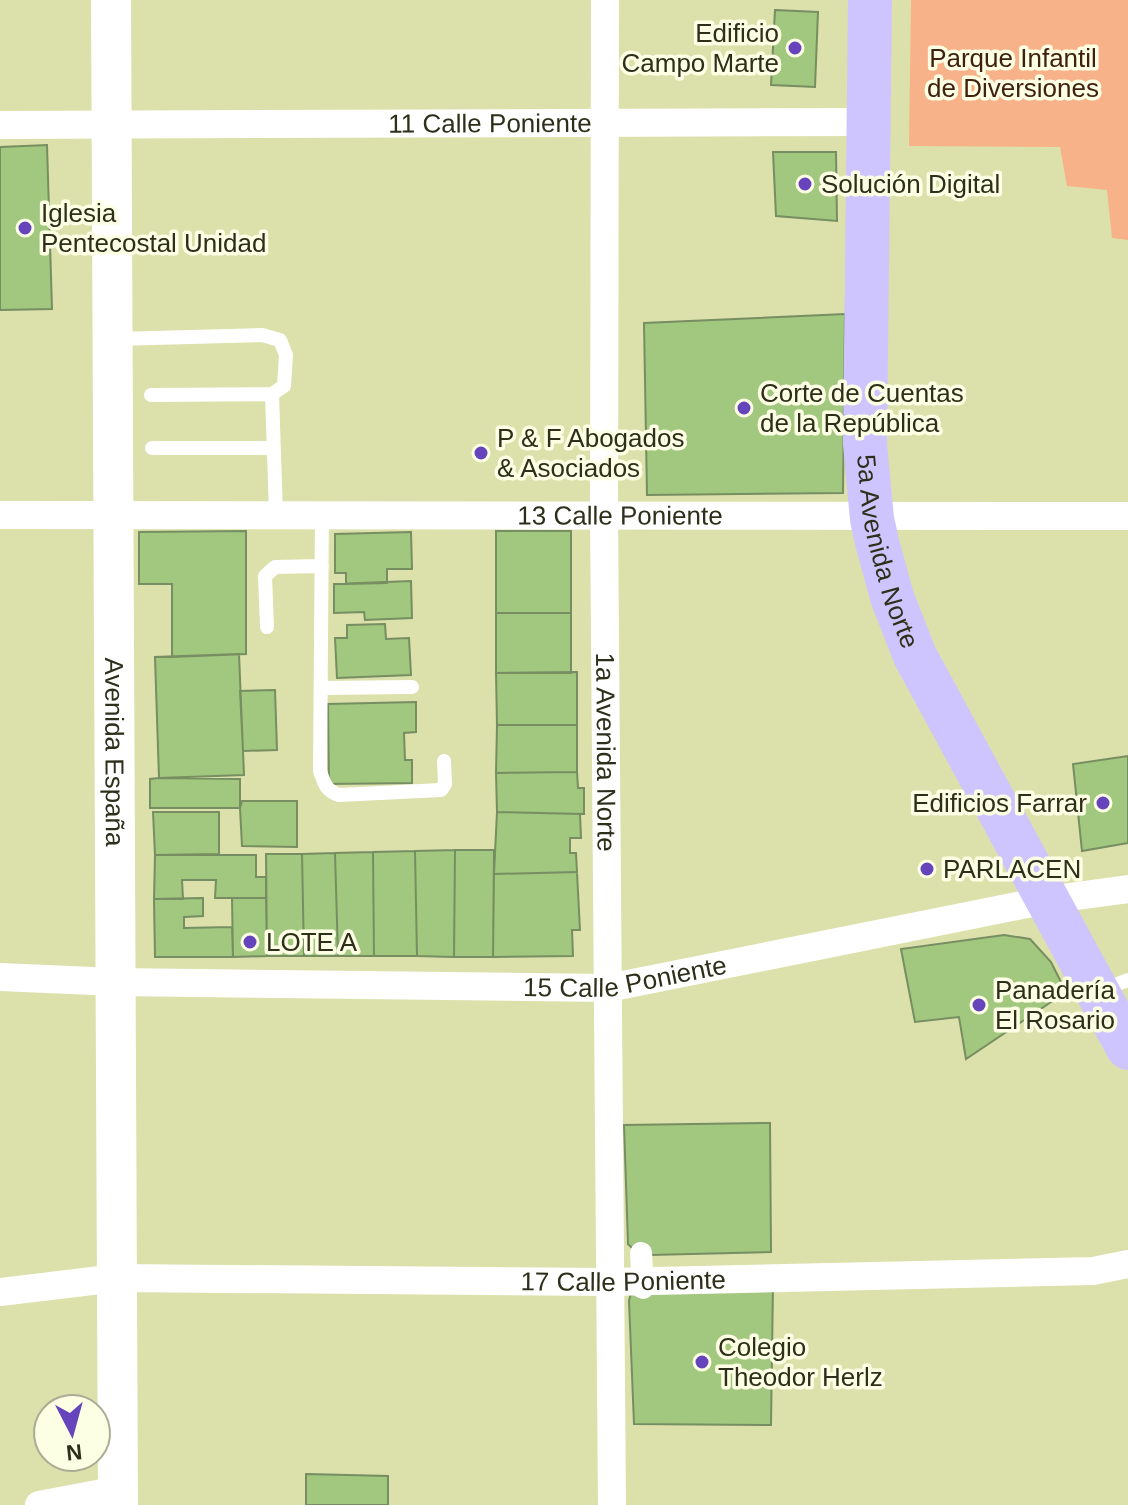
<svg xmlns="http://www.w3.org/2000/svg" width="1128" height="1505" viewBox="0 0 1128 1505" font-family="Helvetica,sans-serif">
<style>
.green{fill:#f8b28a}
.building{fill:#a2c87f;stroke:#768e61;stroke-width:2}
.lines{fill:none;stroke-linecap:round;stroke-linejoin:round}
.service{stroke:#fff;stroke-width:14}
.pedestrian{stroke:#fff;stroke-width:22}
.minor{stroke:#fff;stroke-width:28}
.secondary{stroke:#fff;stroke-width:40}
.primary{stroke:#cfc5fe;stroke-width:44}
.poi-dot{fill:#6544bc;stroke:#fdffe4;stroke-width:3}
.labels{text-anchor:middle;stroke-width:7;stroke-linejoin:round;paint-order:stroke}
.poi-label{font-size:26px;fill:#2e2f1a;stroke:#fdffe4;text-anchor:start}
.park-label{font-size:26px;fill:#3f210e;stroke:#fdffe4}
.street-label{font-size:26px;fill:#2e2f1a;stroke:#fdffe4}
</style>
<rect width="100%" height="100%" fill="#dce0aa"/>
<!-- green -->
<path class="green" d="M911,0H1128V240L1112,238L1107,190L1067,186L1060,147L909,146Z"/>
<!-- building -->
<path class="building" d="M775,10L818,12L815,87L771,85Z
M47,145L52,309L0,310V147Z
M773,152H836L837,221L776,216Z
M845,314L843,493L647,495L644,323Z
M246,531V654L172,657V584H139V532Z
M496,531H571V613H496Z
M411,532L412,569H387V583L346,584V573H335V534Z
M411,581L412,618L365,620L364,612L334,613V584Z
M496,613H571V673H496Z
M385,624L386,639L409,638L411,675L337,678L335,638H347V625Z
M239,654L244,775L159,778L155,657Z
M577,672V725H497L496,673Z
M275,690L277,750L243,751L240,691Z
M416,702V732L404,733L405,760H412V783L329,784L328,704Z
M497,725H577V772L496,773Z
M1128,756V843L1082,851L1073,764Z
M577,772L578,788H584V814L497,812L496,773Z
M159,778L240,779V808H150V779Z
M242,801H297V847L242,846L240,808Z
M153,812H219V854L155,855Z
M497,812L580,814L581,838H570V853H576L577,872L494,874Z
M455,850L454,957L417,956L415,851Z
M455,850H494L493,957H454Z
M415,851L417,956H374L373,852Z
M373,852L374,956H338L335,853Z
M335,853L338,956H304L302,854Z
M266,854H302L304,956H267Z
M155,855H256V877H266V898H215L216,880H182L183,899H154Z
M577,872L580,930H572L573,956L493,957L494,874Z
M203,898V916L184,917V928L232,927L233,957H155L154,899Z
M232,898H266L267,956L233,957Z
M1004,935L1030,939L1051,962L1066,992L966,1059L959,1017L915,1022L901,949Z
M770,1123L771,1252L650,1255L633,1249L628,1244L624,1125Z
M773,1284L771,1425L634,1424L629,1301L631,1292Z
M306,1474L388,1476V1505H306Z"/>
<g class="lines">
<!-- service -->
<path class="service" d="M115,339L262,335L280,340L286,355L284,386L272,394L151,395
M272,394L276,514
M152,448H274
M322,514L320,771C324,783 326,791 339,795L441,790L445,784L444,761
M267,627L265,576L275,567L322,566
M321,688L412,687
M1102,990L1128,980"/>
<!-- pedestrian -->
<path class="pedestrian" d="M641,1253L643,1288"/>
<!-- minor -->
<g class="minor">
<path id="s1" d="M605,0L604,515L612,1505"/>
<path id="s2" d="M0,125L867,122"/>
<path id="s3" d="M0,515L1128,516"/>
<path id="s4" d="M0,977L116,982L608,988L1047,900L1128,889"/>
<path id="s5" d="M0,1292L117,1278L610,1282L1093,1271L1128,1264"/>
<path d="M39,1505L118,1490"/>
</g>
<!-- secondary -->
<path class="secondary" id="s6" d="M111,0L118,1505"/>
<!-- primary -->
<path class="primary" id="s7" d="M870,0L865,444L872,519L877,542L892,597L915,656L1128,1048"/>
</g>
<!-- markers -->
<g class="poi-dot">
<circle cx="795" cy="48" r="8"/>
<circle cx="805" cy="184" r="8"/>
<circle cx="25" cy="228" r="8"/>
<circle cx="744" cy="408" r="8"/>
<circle cx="481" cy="453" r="8"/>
<circle cx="1103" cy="803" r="8"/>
<circle cx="927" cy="869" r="8"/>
<circle cx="250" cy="942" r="8"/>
<circle cx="979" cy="1005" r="8"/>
<circle cx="702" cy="1362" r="8"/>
</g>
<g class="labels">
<!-- poi labels -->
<g class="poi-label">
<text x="779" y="42" text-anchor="end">Edificio<tspan x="779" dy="30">Campo Marte</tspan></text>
<text x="821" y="193">Solución Digital</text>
<text x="41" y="222">Iglesia<tspan x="41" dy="30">Pentecostal Unidad</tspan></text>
<text x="760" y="402">Corte de Cuentas<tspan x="760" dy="30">de la República</tspan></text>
<text x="497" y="447">P &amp; F Abogados<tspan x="497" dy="30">&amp; Asociados</tspan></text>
<text x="1087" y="812" text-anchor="end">Edificios Farrar</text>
<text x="943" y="878">PARLACEN</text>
<text x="266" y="951">LOTE A</text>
<text x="995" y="999">Panadería<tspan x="995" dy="30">El Rosario</tspan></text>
<text x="718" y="1356">Colegio<tspan x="718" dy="30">Theodor Herlz</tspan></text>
</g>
<!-- park labels -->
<g class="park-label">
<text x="1013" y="67">Parque Infantil<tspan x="1013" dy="30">de Diversiones</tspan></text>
</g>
<!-- street labels -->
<g class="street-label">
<text dy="9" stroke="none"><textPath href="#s2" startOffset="490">11 Calle Poniente</textPath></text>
<text dy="9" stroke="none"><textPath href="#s3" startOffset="620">13 Calle Poniente</textPath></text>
<text dy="9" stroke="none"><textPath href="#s7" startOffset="554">5a Avenida Norte</textPath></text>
<text dy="9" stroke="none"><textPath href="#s6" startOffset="752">Avenida España</textPath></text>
<text dy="9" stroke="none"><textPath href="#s1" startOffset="752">1a Avenida Norte</textPath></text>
<text dy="9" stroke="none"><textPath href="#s4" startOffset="626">15 Calle Poniente</textPath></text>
<text dy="9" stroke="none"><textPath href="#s5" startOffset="624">17 Calle Poniente</textPath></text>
</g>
</g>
<!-- north arrow -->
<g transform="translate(72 1433) rotate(174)"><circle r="38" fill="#fdffe4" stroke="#aaac93" stroke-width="2"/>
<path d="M0-6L14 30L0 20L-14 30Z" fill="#6544bc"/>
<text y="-12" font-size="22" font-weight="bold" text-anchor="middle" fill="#2e2f1a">N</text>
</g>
</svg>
